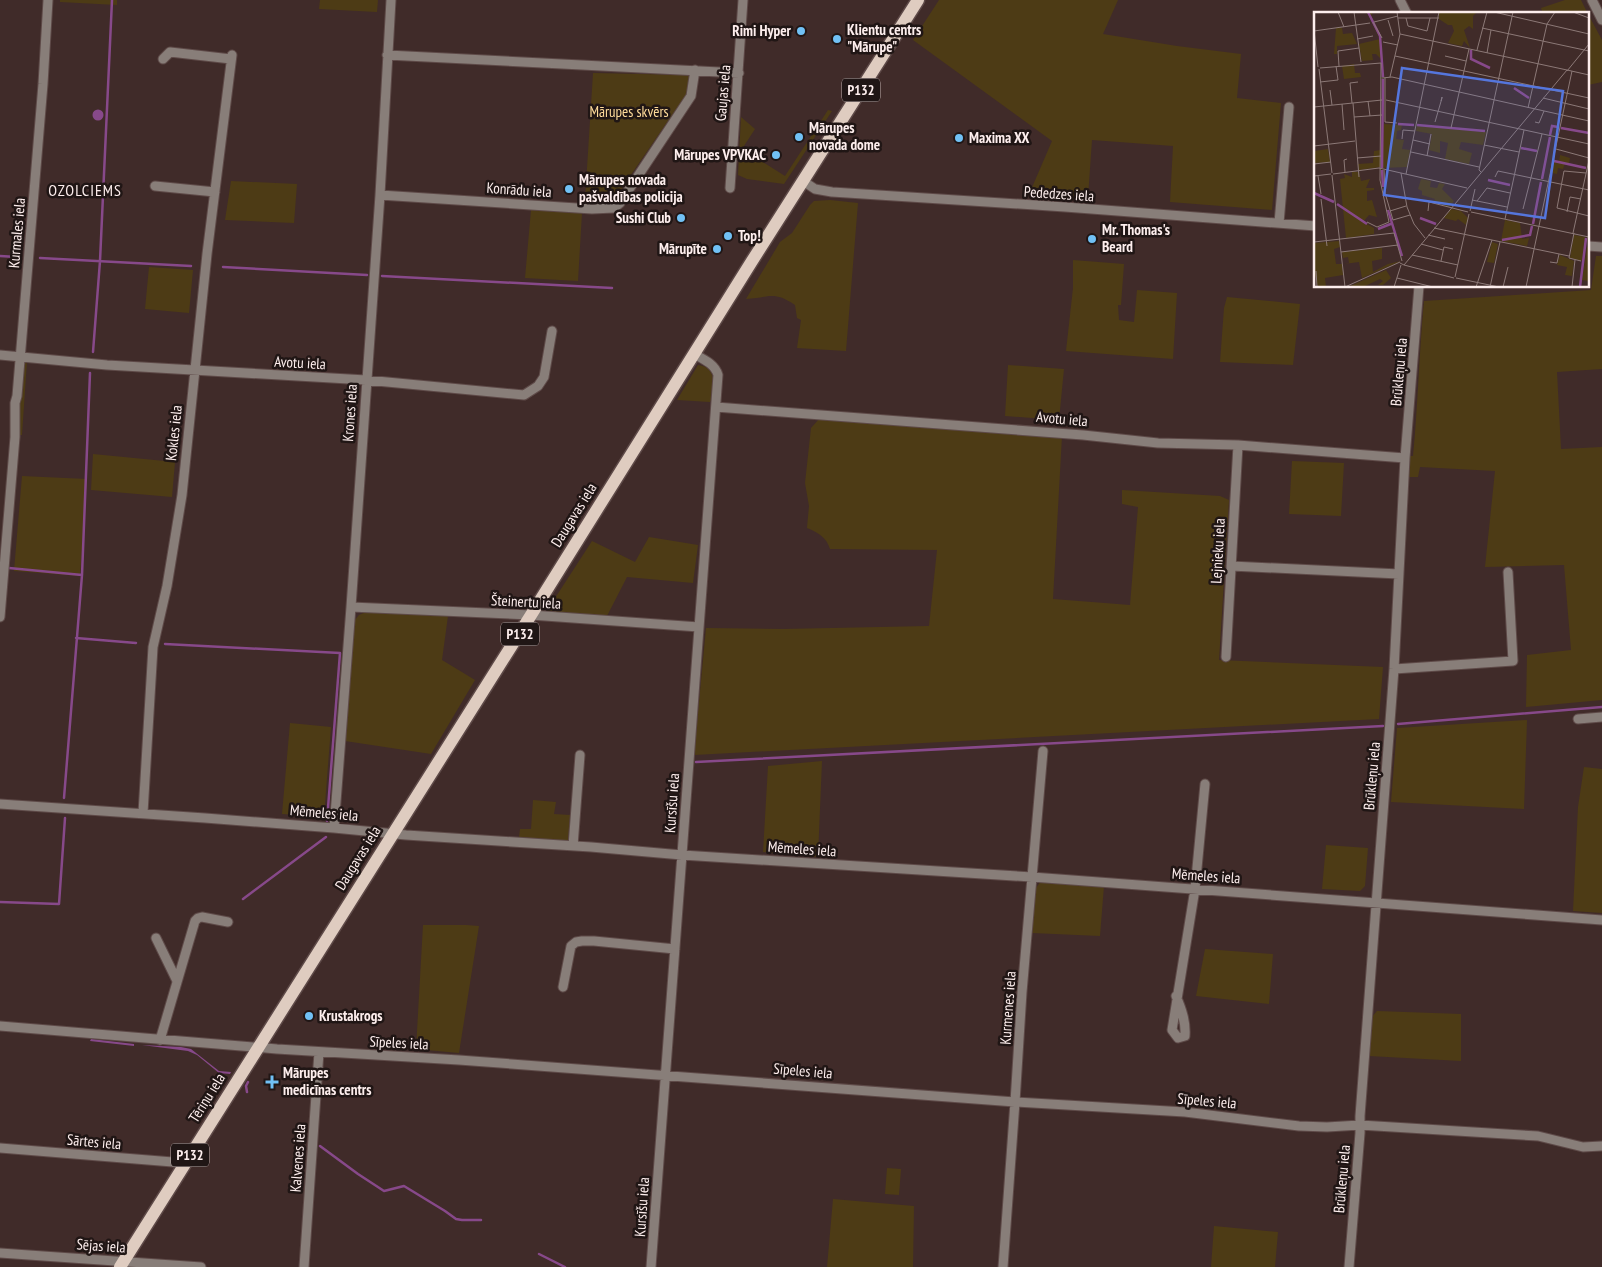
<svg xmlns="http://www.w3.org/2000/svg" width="1602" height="1267" viewBox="0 0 1602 1267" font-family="'PT Sans Narrow',sans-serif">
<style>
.green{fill:#4d3b15}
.water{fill:#87498a}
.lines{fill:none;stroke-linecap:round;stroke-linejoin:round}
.stream{stroke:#87498a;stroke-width:2.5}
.minor-casing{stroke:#5e4a48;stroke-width:11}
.primary-casing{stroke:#5e4a48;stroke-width:15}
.minor{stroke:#887e79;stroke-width:9}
.primary{stroke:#dfccc0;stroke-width:12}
.poi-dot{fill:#71c1f5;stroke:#201615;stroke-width:2}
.labels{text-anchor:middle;stroke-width:5;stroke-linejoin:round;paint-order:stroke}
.shield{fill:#201615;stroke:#bbadac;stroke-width:1}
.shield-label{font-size:14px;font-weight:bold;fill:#fdeeed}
.poi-label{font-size:15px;font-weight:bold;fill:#fdeeed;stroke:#201615;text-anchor:start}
.street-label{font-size:15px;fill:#fdeeed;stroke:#201615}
.park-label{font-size:15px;fill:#fedb9a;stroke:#201615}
.neighbourhood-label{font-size:16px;letter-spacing:1px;fill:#fdeeed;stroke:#201615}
.inset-river{fill:none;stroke:#87498a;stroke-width:2.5}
.inset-road{fill:none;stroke:#8c7977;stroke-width:1}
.view{fill:#5576dd;fill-opacity:0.15;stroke:#5576dd;stroke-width:2.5}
.inset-edge{fill:none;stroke:#fdeeed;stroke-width:2.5}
</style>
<rect width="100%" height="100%" fill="#402b29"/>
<!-- green -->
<path class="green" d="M60,0H117V5L60,2Z
M320,0H378L377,12L319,9Z
M939,0H1118L1103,34L1177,46L1241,54L1237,98L1281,103L1272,210L1170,202L1173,146L1092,140L1088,197L1030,192L1052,141L913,40Z
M1565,0H1581L1588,14H1543L1541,8Z
M1588,14L1602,40V82L1588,85Z
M593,73L685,75L689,76L693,81L692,86L615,198L607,202L585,200Z
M828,110L832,111L784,184L747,179L738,175L741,117L755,129L742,149L785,176Z
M231,181L297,184L294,223L225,220Z
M830,200L858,203L846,351L797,348L801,320L797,318L795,305C773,290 769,298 746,299L780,242L792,233L810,205L814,201Z
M531,210L582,213L578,281L525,278Z
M1596,256H1602V369L1557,372L1561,449L1602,447V700L1526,707L1527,655L1571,650L1564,565L1485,567L1495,471L1420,467L1418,477H1409L1410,456H1413C1418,405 1419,353 1424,301L1591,290Z
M1073,260L1124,264L1121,305H1118L1119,320L1134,322L1137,290L1177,293L1173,359L1066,351L1073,288Z
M149,267L193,270L189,313L145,309Z
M1227,297L1300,304L1293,365L1220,362L1224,308Z
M27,361L22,435H19L18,404L24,365Z
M698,365C716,366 717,389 710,402L677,400Z
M1008,365L1064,369L1059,420L1005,416Z
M820,418L1062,436L1053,599L1130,605L1138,507L1122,504V490L1220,496L1229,500L1219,660L1383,667L1379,719L694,755L706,628L783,629L929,626L937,550L830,549C826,537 819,533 807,528L809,506L805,483L811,428Z
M93,454L175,462L172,497L91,490Z
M1292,461L1344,463L1341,516L1289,514Z
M22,476L87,479L80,576L14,571Z
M649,537L698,545L693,583L627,577L607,616L546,612L592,541L635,562Z
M368,611L448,616L442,660L475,680L431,754L345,741L354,621L359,615Z
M1527,720L1524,809L1391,802L1397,728Z
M290,723L331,727L324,817L282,814Z
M822,761L818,857L763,852L768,766Z
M1584,767L1602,769V913L1573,911L1578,807Z
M533,800L556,802L554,814L570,815L568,841L519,837L520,829H531Z
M1326,845L1368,848L1365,886L1360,891L1322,889Z
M1041,881L1104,886L1100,936L1032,933L1036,888Z
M423,925H466L479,926L459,1053L416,1049Z
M1205,949L1273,954L1269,1004L1196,996Z
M1377,1011L1461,1014V1061L1369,1056L1371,1018Z
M887,1168L901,1169L899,1195L885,1194Z
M833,1199L914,1206L913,1267H827Z
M1214,1226L1278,1232L1275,1267H1211Z"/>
<!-- water -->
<path class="water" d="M92.5 115a5.5 5.5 0 1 1 11 0a5.5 5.5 0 1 1-11 0Z
M91,1039L134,1044V1046L90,1041Z
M142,1045L181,1047L191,1049L219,1071L231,1072L230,1074L219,1073L197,1055L188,1051Z"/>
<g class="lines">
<!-- stream -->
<path class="stream" d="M0,256L17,257
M40,258L191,266
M223,267L367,275
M382,276L612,288
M93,352L100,261L112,0
M9,568L82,575
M76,638L136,643
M165,644L340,653L327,821
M1398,724L1602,707
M696,762L1383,726
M64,798L82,575L90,373
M243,899L326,837
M0,902L59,904L65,818
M247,1092L246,1086L248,1082
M320,1146L358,1174L384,1191L404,1186L445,1211L456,1219L462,1220H481
M539,1254L565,1267"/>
<defs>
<path id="minor" d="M1400,0L1407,14
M1592,0L1602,20
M387,55L739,73
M163,59L170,52L231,59
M803,181L815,189L832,192L1065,207L1316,226
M155,186L215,192
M730,188L743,0
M380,195L592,209L614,208L620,203L691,96L695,70
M1279,223L1289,107
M1588,246L1602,247
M0,355L107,365L366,380L524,395L538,386L544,377L552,331
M716,407L1083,435L1158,443L1238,445L1405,458
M1231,566L1399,574
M351,607L531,615L699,627
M0,617L15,437V403L17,396L43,84L48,0
M1226,657L1238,445
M1394,669L1513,661L1508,572
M1578,719L1602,717
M0,804L205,818L334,828L406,835L591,847L682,855L1032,877L1602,920
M143,813L153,647L167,586L182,495L207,254L232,55
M334,828L351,607L380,195L391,0
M573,846L580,755
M156,938L177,981
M563,987L571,946L576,942L582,941H594L675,949
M1176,996C1182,1010 1186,1022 1185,1036L1178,1038L1172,1030L1195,889L1205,784
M0,1026L277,1049L459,1060L1015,1102L1185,1112L1299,1126L1327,1127L1360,1125L1538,1136L1583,1147L1602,1146
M160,1040L195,921L198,918L202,917L228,922
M0,1148L185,1163
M0,1253L201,1267
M304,1267L319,1052
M651,1267L718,375C715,364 703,359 694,354
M1003,1267L1015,1102L1022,992L1043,751
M1349,1267L1360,1133V1116L1394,669L1405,458L1419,286"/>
<path id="primary" d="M120,1267L531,615L752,261L918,0"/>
</defs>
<!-- minor casing -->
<use href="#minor" class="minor-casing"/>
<!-- primary casing -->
<use href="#primary" class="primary-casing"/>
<!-- minor -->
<use href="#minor" class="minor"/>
<!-- primary -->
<use href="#primary" class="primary"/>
</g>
<!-- markers -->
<g class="poi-dot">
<circle cx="801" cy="31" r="5"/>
<circle cx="837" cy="39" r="5"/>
<circle cx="799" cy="137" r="5"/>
<circle cx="959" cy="138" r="5"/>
<circle cx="776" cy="155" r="5"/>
<circle cx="569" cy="189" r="5"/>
<circle cx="681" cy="218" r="5"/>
<circle cx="728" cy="236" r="5"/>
<circle cx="1092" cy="239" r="5"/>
<circle cx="717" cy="249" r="5"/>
<circle cx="309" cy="1016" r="5"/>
<path d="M269.5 1074.5h5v5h5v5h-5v5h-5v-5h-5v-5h5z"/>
</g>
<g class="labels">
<!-- shield labels -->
<g class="shield">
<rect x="842" y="78.5" width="38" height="23" rx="4"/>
<rect x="501" y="622.5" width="38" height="23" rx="4"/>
<rect x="171" y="1143.5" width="38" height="23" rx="4"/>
</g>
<g class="shield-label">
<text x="861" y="95">P132</text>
<text x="520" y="639">P132</text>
<text x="190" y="1160">P132</text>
</g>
<!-- poi labels -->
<g class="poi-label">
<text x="847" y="35">Klientu centrs<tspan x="847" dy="17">"Mārupe"</tspan></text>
<text x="791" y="36" text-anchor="end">Rimi Hyper</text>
<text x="809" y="133">Mārupes<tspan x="809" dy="17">novada dome</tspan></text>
<text x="969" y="143">Maxima XX</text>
<text x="766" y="160" text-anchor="end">Mārupes VPVKAC</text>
<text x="579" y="185">Mārupes novada<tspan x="579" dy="17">pašvaldības policija</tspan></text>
<text x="671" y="223" text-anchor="end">Sushi Club</text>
<text x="1102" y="235">Mr. Thomas's<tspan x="1102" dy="17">Beard</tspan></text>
<text x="738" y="241">Top!</text>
<text x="707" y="254" text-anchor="end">Mārupīte</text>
<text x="319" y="1021">Krustakrogs</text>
<text x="283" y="1078">Mārupes<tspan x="283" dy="17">medicīnas centrs</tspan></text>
</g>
<!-- street labels -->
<g class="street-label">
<text transform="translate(723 93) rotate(-85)" y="5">Gaujas iela</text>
<text transform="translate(519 190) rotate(4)" y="5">Konrādu iela</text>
<text transform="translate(1059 194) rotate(4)" y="5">Pededzes iela</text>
<text transform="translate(17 233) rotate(-85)" y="5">Kurmales iela</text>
<text transform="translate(300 363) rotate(3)" y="5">Avotu iela</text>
<text transform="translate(1399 372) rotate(-85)" y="5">Brūkleņu iela</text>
<text transform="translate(350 413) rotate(-86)" y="5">Krones iela</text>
<text transform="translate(1062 419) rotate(5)" y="5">Avotu iela</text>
<text transform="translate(174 433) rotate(-84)" y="5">Kokles iela</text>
<text transform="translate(574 515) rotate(-58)" y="5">Daugavas iela</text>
<text transform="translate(1218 551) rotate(-87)" y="5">Lejnieku iela</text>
<text transform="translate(526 602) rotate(3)" y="5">Šteinertu iela</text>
<text transform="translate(1372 776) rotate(-85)" y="5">Brūkleņu iela</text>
<text transform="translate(672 803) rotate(-86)" y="5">Kursīšu iela</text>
<text transform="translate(324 813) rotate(5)" y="5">Mēmeles iela</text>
<text transform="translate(802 849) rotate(4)" y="5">Mēmeles iela</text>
<text transform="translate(358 858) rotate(-58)" y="5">Daugavas iela</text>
<text transform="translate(1206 876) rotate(4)" y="5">Mēmeles iela</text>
<text transform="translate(1008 1008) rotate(-86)" y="5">Kurmenes iela</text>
<text transform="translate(399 1043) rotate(3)" y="5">Sīpeles iela</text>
<text transform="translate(803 1071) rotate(5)" y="5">Sīpeles iela</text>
<text transform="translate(207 1098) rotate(-58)" y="5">Tēriņu iela</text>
<text transform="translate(1207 1101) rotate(5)" y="5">Sīpeles iela</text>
<text transform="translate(94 1142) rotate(5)" y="5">Sārtes iela</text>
<text transform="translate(298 1158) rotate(-86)" y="5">Kalvenes iela</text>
<text transform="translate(1342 1179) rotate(-85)" y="5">Brūkleņu iela</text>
<text transform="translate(642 1207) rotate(-86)" y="5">Kursīšu iela</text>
<text transform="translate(101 1246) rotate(4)" y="5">Sējas iela</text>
</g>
<!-- park labels -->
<g class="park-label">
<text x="629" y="117">Mārupes skvērs</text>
</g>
<!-- neighbourhood labels -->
<g class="neighbourhood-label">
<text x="85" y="196">OZOLCIEMS</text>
</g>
</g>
<!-- overview -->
<g transform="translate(1314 12)">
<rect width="275" height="275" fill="#402b29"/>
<path d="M53,0H59L57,4L67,24L69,65L68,48L62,42H58L59,48L48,49L45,32L66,27ZM120,0H163L159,4V17L155,14L150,18L156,36L150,29L148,34L134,31L140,19L138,13H134L125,7V1ZM22,16H28L29,22L38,21L43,32L23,34V42H20ZM40,52L41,61H46L47,65L30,67L28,54ZM70,112L88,113L87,118L83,119L82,127L90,128L88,137L96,138L93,155L68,156ZM103,114L172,120L169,133L147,130L145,137L158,141L155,152L131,147L134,131L126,129V141L115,138L118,122L102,119ZM14,137L16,150L0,151V139ZM67,138L66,155L45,158L44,152L59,151L60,139ZM246,143L256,146L255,151H251L249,157L244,156L243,162L238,161L240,149L245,150ZM38,160H45L47,169L56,167L52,176H60V178L53,179V189L58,188L63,205L55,203L49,210L60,216V222L32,226L26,167L31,166L30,162L38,165ZM107,167L117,169L116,175L123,176L125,171L131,172L128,177L140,189L135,195L119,190L121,187L108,183V179L104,177ZM137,197L147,199L154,206L152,213L144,207L142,209L130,206ZM191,208L206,211L208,227L215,226L213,234L187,229ZM260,223L271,225L268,249L256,246ZM25,229L26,235L20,237L22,252H28L29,263L11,266L12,275H4L0,259V231ZM178,230L184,232L180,251L173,250ZM273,235H275V269L268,268ZM68,236V247L58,249L59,260L74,252L87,249L48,266L45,250L30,252L35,251L34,245L29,246L28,240ZM246,243L260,249L258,264L251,263L253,255L243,253ZM72,258L77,266L69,273H64L69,269L66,267L49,275H34Z" fill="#4d3b15"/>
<path class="inset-river" d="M54,0L66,24L69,65M157,38V47L176,56M200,76L215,86M84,112L100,113M103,113L171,119M247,116L275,121M236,123L238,114L244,115M207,136L223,139M240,149L272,156M68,156L69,67M68,158L69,175M228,167L236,125M174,168L196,173M0,181L20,190M23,192L53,212M74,198L88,244M106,206L122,212M219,212L227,170M64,217L79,211M188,228L216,223L218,214M266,275L272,226"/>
<path class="inset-road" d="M24,0L30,15M40,0L47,50M180,0L275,22M259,0L275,6M84,6H125M92,6L94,14L113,19L116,6M74,8L79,24M59,10L68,26M60,10L84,4M168,16L275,39M0,18L4,55M0,19L56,11M86,22L253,58M43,27L59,24M69,30L84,33M163,38L173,0M173,41L177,18M81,44L275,86M131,44L152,49M25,54L24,39L45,36M6,56L67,51L66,168L75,210L63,215L53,210M5,57L18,161M253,58L275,63M253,59L275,32M76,65L86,22L83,0M68,66L78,65L275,109M71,66V110L83,111M6,70L24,68L22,54M16,78L18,93M229,86L275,97M72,88L275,132M54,89L56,104M38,91L36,71L44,70M39,91L45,165M28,92L30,118M0,95L68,88M214,96L233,12L241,0M40,105L68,103M121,110L128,86V85L127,89M221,110L225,111L230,99M137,116L155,37M88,127L89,118L101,119M99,128L116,132M170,133L205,140M0,134L41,129M242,137L275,146M97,140L165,155M113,144L117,122M43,146L67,144M0,152L17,150M70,158L71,181L79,208L96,203M31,160L30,148L33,147M167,160L165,158L199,0M87,161L93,195L100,212L111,226M272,161L250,159L243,196L275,204M19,162L65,156L153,176M92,162L125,0M18,163L31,275M0,164L17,162M4,164L7,182M181,165L184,159L275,178M7,187L13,234M158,188L193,195M163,189L173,176L196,181M209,197L228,122M76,199L92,194M114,199L115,190L154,200M156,199L161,177M157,200L275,225M253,200L256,185L267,187M191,207L210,118M120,216L255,244M259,221L275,148M260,221L255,246L267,249M114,223L131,227M0,230L80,221L88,249M107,232L129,238M27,240L84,233M98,243L144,253M127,249L130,235L139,237M236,250L243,251L245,242M86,251L90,253L253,58M90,253L140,266M2,259L3,275M141,265L155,202M83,266L119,275M142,266L185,275M31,275L86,250M80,275L87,253M162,275L178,228M176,275L186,230M189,275L194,255M212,275L258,59M258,275L261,248"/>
<path class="view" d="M88,56L249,79L231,206L70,183Z"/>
<rect width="275" height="275" class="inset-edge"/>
</g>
</svg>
